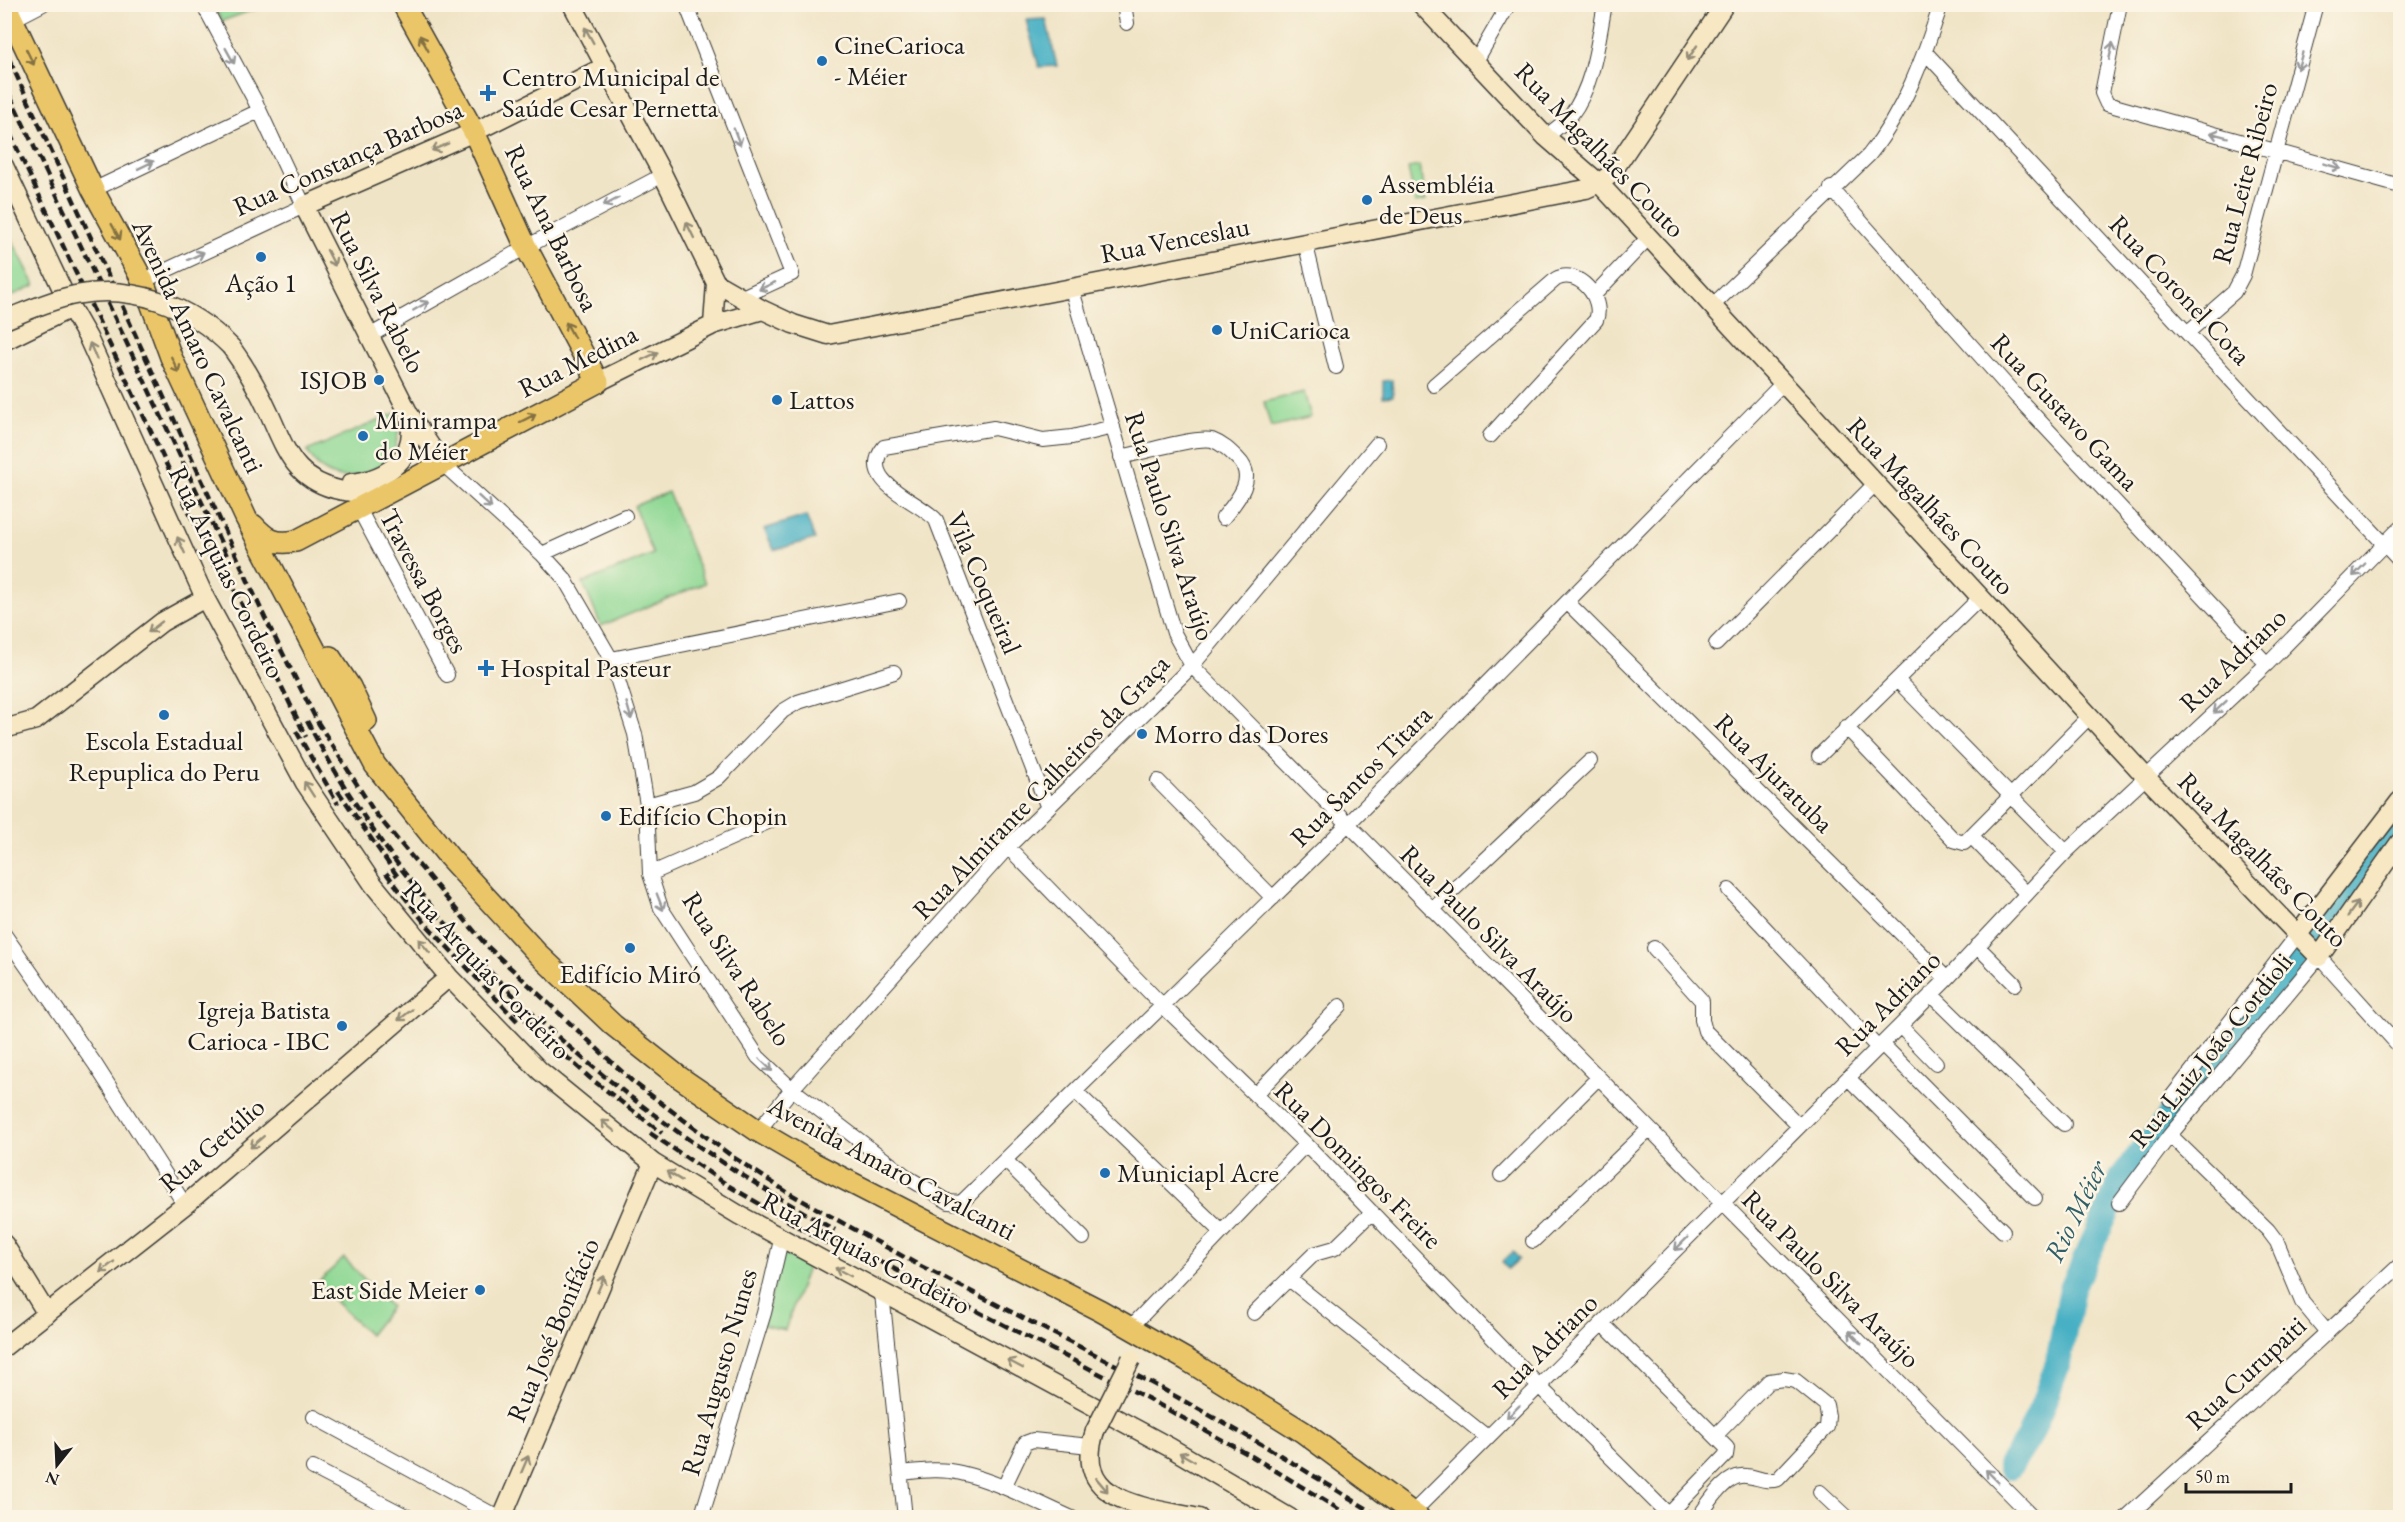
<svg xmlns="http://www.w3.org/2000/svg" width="2405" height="1522" viewBox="0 0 2405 1522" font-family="'EB Garamond',serif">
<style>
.green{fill:#8fd894;stroke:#567a58;stroke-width:1.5}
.water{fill:#46b0c4;stroke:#316670;stroke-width:1.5}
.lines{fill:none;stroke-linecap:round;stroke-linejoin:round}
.river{stroke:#46b0c4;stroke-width:26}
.street-casing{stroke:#3c3a36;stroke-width:16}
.secondary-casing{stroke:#3c3a36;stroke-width:21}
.primary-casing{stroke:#3c3a36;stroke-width:24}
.street{stroke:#fff;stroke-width:14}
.secondary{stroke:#f7e8c3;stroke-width:18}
.primary{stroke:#ebc669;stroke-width:21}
.rail{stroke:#1c1c1c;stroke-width:4.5;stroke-dasharray:9 4.5;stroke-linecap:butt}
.secondary-bridge-casing{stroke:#3c3a36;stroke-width:21;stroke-linecap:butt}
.secondary-bridge{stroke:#f7e8c3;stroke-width:18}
.oneway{stroke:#948c78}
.oneway2{stroke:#847142}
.oneway3{stroke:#999}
.poi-dot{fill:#1f6fb2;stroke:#fcf5e5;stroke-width:2}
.labels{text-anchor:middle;stroke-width:5;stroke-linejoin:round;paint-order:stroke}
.poi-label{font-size:27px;fill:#1c1c1c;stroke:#fcf5e5;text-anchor:start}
.street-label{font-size:27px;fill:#1c1c1c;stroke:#fcf5e5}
.water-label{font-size:28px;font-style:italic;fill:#2f5f68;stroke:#fcf5e5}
</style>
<rect width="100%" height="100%" fill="#fcf5e5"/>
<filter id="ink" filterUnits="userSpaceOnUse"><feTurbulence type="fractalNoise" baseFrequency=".0167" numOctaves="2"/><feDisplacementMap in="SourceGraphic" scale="12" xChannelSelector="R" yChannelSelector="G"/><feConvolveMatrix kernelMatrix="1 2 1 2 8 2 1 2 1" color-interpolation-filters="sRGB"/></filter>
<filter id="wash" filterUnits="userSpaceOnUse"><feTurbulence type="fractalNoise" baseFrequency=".008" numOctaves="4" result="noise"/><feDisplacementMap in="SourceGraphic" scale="24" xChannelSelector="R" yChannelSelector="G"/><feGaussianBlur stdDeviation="1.35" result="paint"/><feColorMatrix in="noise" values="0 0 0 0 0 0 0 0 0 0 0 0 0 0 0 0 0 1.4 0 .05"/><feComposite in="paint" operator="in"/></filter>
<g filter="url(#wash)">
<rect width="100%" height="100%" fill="#f0e4c6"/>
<!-- green -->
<path class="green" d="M213,5H267L222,21Z
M1419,166L1426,201L1415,203L1408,168Z
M4,224L35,285L5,299H4Z
M1304,392L1311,417L1271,427L1264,402Z
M396,413L399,428L393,459C361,476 331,492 307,451Z
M668,492L705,583L601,626L583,583L653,554L634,506Z
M785,1246L810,1259L785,1330L763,1325Z
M344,1258L391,1307L369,1335L317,1283Z"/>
<!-- water -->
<path class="water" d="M1046,19L1057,66L1039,67L1026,20Z
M1392,380L1393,396L1383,397V381Z
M806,516L815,539L774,550L764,529Z
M1513,1252L1519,1259L1508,1269L1502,1262Z"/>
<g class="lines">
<!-- river -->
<path class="river" d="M2316,933L2400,822
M2010,1466L2028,1439L2044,1402L2058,1363L2072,1289L2123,1176L2298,955"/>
</g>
</g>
<g filter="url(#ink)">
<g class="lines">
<defs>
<path id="street" d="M686,4L792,274L742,297
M1124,4L1127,23
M2120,4L2102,93L2107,104L2400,186
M12,20L43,4
M1925,52L2400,561
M1476,61L1509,4
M1546,137C1554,130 1564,123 1571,115C1594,85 1598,41 1605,4
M1831,188L2017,397L2267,664
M93,190L259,111
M1305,242L1336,367
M143,281L304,206L254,99L203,4
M1071,287L1174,633L1192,666L2034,1518
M1594,295L1648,238
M1711,307L1869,155C1904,112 1924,57 1941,4
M2187,333L2234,292L2243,275L2316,4
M371,335L526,247L663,175
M1434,385L1556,279C1578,267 1605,299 1596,320L1490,436
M1121,457C1140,453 1196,436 1212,440C1223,444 1230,451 1238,459C1258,478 1236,502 1223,518
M442,463L542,554L564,578L611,659L635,734L647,805L650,874L661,908L758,1057L792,1089L910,1179L949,1202L961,1203L1347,825L1782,384
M359,509L447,675
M542,554L625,516
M1567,602L1947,979
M1716,644L1874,485
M611,659L899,601
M1897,680L2066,852
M1846,727L1954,840L1964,843L1971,836L2026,893
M1819,756L1980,598
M1158,781L1273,898
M647,805L694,792L718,778L783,711L798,702L894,672
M1048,808L936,520C920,501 856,482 884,447L994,428L1043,440L1072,437L1113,427
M1971,836L2090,716
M1008,847L1163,1006L1306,1144L1539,1386L1672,1518
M650,874L770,821
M1729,890L1878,1048
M1432,910L1590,761
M4,934L95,1064L185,1205
M1977,946L2015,984
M1654,948L1702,1001V1020L1705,1031L1799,1126
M1931,994L2064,1124
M1900,1026L1936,1063
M1882,1044L2035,1198
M1848,1078L2003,1231
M1076,1092L1222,1232
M1255,1095L1340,1006
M2170,1099L2299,933
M758,1131L792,1089L1008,847L1192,666L1377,444
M2170,1135L2268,1230L2277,1242L2302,1302L2326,1331
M1006,1161L1083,1238
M1501,1175L1598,1078
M2119,1203L2170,1135L2319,957L2400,1047
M1533,1241L1649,1129
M1289,1279L1487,1437
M882,1293L905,1518
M1254,1313L1314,1254L1335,1248L1372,1212
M1602,1323L1727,1448L1726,1455L1669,1514
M1130,1328L1306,1144
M314,1417L499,1518
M313,1468L410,1518
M901,1473C920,1471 941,1468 961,1473C999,1482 1036,1502 1072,1518
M1004,1487L1025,1443L1033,1440L1090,1446
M1820,1492L1848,1518
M1412,1513L1947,979L2066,852L2267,664L2400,528
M701,1518L764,1313L781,1240
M1698,1518C1709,1503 1726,1473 1746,1476C1759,1477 1765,1483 1778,1479L1827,1427L1828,1416L1826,1405L1796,1381L1784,1379L1769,1381L1716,1435
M2126,1518L2400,1265"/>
<path id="secondary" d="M572,4L663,175L716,283L763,310L793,324L828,335L1586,189L1599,183L1611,174L1725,4
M1421,4L1546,137L1599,183L2145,776L2319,957L2400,842
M4,166L71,308L88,338L205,598L305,783L373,884L449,977L540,1071L653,1163L739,1215L1171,1448L1290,1518
M713,325L716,283
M4,341L71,308
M231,347C247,369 259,391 270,415C278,433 286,454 299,468C321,492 359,497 389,489
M598,382L713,325L763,310
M442,463L409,414L304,206L474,132L606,66
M351,483C388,479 419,457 409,416
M4,729L36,720L162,622L205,598
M2299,933L2400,801
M4,1244L47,1314
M4,1347L185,1205L449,977
M1095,1431C1071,1504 1148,1507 1199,1518
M502,1518L653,1163"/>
<path id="primary" d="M5,4L93,190L143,281L171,357L246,518L375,765L449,857L538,954L613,1025L679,1077L758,1131L811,1162L1101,1311L1187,1360L1303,1432L1419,1518
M253,525C267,540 275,545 296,541L598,382L526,247L474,132L403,4
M330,657L350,687L366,721"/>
</defs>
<!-- street casing -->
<use href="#street" class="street-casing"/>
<!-- secondary casing -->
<use href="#secondary" class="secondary-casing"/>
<!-- primary casing -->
<use href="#primary" class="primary-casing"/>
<!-- street -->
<use href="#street" class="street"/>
<!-- secondary -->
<use href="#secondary" class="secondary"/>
<!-- primary -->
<use href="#primary" class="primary"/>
<!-- rail -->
<path class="rail" d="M4,48L265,618L317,721L375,813L486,945L632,1081L733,1157L787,1192L915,1263L1159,1387L1270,1449L1382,1518
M4,83L230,562
M4,121L215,567
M217,553L306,737
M307,721C424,944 617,1110 835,1230
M296,731L338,804
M338,791L398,877
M386,873L425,923L519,1023
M515,1010L590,1078L662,1133
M650,1133L729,1186L828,1244
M820,1231L1147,1398L1253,1457L1353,1518"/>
<defs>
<path id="secondary-bridge" d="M4,320C27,311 50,300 75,295C133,284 190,305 231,347
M1095,1431L1131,1359"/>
</defs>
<!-- secondary-bridge casing -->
<use href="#secondary-bridge" class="secondary-bridge-casing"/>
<!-- secondary-bridge -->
<use href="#secondary-bridge" class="secondary-bridge"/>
</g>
<!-- one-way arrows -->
<defs><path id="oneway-shaft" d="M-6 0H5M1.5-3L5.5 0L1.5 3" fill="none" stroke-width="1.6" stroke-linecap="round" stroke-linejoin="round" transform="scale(1.5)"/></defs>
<g class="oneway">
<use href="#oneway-shaft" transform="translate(589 35) rotate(-119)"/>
<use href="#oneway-shaft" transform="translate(1692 53) rotate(124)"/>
<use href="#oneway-shaft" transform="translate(440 147) rotate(157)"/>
<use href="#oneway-shaft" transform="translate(690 230) rotate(-116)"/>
<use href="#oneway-shaft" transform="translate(331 258) rotate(63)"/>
<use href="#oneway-shaft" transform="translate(93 351) rotate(-113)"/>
<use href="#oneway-shaft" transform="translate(650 356) rotate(-26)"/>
<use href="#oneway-shaft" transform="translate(181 545) rotate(-115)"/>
<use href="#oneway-shaft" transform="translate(155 627) rotate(142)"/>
<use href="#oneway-shaft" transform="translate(309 789) rotate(-123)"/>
<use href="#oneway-shaft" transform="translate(2353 909) rotate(-54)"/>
<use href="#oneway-shaft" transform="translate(424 946) rotate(-130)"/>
<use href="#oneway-shaft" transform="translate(405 1015) rotate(142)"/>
<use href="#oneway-shaft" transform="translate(608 1126) rotate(-141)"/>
<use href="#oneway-shaft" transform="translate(257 1142) rotate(139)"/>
<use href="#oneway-shaft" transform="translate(674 1176) rotate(-149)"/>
<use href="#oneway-shaft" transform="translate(107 1267) rotate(142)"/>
<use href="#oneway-shaft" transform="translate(843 1272) rotate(-152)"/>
<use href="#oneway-shaft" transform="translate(601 1284) rotate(-67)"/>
<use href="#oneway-shaft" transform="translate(1015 1364) rotate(-152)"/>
<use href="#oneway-shaft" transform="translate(1187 1457) rotate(-150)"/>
<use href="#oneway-shaft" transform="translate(525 1464) rotate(-67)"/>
<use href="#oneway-shaft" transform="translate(1102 1485) rotate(50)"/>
</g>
<g class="oneway2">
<use href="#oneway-shaft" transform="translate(424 43) rotate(-119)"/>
<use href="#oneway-shaft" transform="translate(30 57) rotate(64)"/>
<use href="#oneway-shaft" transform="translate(116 232) rotate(61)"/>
<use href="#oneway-shaft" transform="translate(570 330) rotate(-118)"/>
<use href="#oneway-shaft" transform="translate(175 365) rotate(65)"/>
<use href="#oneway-shaft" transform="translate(528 418) rotate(-27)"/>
</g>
<g class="oneway3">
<use href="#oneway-shaft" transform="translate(2111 51) rotate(-78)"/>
<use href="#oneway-shaft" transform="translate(230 56) rotate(61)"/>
<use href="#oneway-shaft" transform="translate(2300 61) rotate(106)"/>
<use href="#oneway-shaft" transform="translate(2219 135) rotate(-165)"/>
<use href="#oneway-shaft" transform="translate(737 137) rotate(69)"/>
<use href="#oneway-shaft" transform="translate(146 165) rotate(-26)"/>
<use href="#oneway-shaft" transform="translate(2332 166) rotate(16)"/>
<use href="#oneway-shaft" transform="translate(611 202) rotate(152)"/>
<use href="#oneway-shaft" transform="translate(196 256) rotate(-25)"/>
<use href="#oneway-shaft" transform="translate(767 286) rotate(155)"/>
<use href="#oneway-shaft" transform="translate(421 306) rotate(-30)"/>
<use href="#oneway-shaft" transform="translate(485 502) rotate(42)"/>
<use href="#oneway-shaft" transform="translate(2359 570) rotate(134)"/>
<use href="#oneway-shaft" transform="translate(2220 707) rotate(137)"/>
<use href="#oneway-shaft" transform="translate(629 711) rotate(74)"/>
<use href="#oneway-shaft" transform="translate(660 902) rotate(69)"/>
<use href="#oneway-shaft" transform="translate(766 1065) rotate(44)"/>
<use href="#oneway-shaft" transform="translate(1681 1244) rotate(135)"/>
<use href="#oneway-shaft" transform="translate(1855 1337) rotate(-135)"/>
<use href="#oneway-shaft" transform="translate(1513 1412) rotate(135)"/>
<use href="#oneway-shaft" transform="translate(1992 1476) rotate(-135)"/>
</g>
</g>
<!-- markers -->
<g class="poi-dot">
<circle cx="822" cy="61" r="6"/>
<path d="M485 84h6v6h6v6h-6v6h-6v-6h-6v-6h6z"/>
<circle cx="1367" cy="200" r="6"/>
<circle cx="261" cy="257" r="6"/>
<circle cx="1217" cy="330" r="6"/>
<circle cx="379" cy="380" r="6"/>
<circle cx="777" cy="400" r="6"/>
<circle cx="363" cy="436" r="6"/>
<path d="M483 659h6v6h6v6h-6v6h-6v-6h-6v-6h6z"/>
<circle cx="164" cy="715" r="6"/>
<circle cx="1142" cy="734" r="6"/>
<circle cx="606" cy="816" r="6"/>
<circle cx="630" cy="948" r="6"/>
<circle cx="342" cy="1026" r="6"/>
<circle cx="1105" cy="1173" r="6"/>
<circle cx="480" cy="1290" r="6"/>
</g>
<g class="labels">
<!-- poi labels -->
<g class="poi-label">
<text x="834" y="54">CineCarioca<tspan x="834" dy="31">- Méier</tspan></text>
<text x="502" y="86">Centro Municipal de<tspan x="502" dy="31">Saúde Cesar Pernetta</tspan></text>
<text x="1379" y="193">Assembléia<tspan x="1379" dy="31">de Deus</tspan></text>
<text x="261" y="292" text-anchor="middle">Ação 1</text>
<text x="1229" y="339">UniCarioca</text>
<text x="367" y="389" text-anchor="end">ISJOB</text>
<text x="789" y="409">Lattos</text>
<text x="375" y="429">Mini rampa<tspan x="375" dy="31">do Méier</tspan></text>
<text x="500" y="677">Hospital Pasteur</text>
<text x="1154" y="743">Morro das Dores</text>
<text x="164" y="750" text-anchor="middle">Escola Estadual<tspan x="164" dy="31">Repuplica do Peru</tspan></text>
<text x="618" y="825">Edifício Chopin</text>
<text x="630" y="983" text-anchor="middle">Edifício Miró</text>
<text x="330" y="1019" text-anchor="end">Igreja Batista<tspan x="330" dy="31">Carioca - IBC</tspan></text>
<text x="1117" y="1182">Municiapl Acre</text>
<text x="468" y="1299" text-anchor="end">East Side Meier</text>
</g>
<!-- street labels -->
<g class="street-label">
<text transform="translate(1600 150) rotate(46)" y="9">Rua Magalhães Couto</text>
<text transform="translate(348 158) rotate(-24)" y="9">Rua Constança Barbosa</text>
<text transform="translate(2245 173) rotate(-75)" y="9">Rua Leite Ribeiro</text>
<text transform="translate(552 228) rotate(64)" y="9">Rua Ana Barbosa</text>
<text transform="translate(1175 240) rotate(-11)" y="9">Rua Venceslau</text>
<text transform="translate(2180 290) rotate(47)" y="9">Rua Coronel Cota</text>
<text transform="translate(378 292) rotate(63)" y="9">Rua Silva Rabelo</text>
<text transform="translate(198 346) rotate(65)" y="9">Avenida Amaro Cavalcanti</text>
<text transform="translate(578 361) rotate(-27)" y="9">Rua Medina</text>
<text transform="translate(2065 412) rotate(47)" y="9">Rua Gustavo Gama</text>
<text transform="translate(1931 506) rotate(47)" y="9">Rua Magalhães Couto</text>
<text transform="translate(1170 526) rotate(72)" y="9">Rua Paulo Silva Araújo</text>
<text transform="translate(227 572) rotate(64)" y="9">Rua Arquias Cordeiro</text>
<text transform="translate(424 581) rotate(62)" y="9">Travessa Borges</text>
<text transform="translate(984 583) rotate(67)" y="9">Vila Coqueiral</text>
<text transform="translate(2233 660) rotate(-44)" y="9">Rua Adriano</text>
<text transform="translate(1774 773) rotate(45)" y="9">Rua Ajuratuba</text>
<text transform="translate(1361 776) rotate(-45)" y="9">Rua Santos Titara</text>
<text transform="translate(1041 787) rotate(-46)" y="9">Rua Almirante Calheiros da Graça</text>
<text transform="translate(2263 860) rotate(46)" y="9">Rua Magalhães Couto</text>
<text transform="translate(1489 934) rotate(45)" y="9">Rua Paulo Silva Araújo</text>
<text transform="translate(737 969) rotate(57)" y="9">Rua Silva Rabelo</text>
<text transform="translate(487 970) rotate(47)" y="9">Rua Arquias Cordeiro</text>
<text transform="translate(1888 1003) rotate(-45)" y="9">Rua Adriano</text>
<text transform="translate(2211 1050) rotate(-51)" y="9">Rua Luiz João Cordioli</text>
<text transform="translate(212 1145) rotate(-41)" y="9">Rua Getúlio</text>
<text transform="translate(1358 1165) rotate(45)" y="9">Rua Domingos Freire</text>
<text transform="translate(892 1168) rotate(28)" y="9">Avenida Amaro Cavalcanti</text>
<text transform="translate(866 1253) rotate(28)" y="9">Rua Arquias Cordeiro</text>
<text transform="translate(1831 1279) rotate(45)" y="9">Rua Paulo Silva Araújo</text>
<text transform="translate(553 1330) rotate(-67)" y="9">Rua José Bonifácio</text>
<text transform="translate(1545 1346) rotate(-45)" y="9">Rua Adriano</text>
<text transform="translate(719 1372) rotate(-74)" y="9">Rua Augusto Nunes</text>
<text transform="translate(2246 1373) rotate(-43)" y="9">Rua Curupaiti</text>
</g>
<!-- water labels -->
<g class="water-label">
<text transform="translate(2075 1211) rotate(-64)" y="10">Rio Méier</text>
</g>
</g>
<!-- margin -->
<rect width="2405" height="1522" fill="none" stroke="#fcf5e5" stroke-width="24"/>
<!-- north arrow -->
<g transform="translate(57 1465) rotate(198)" stroke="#fcf5e5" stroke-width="4.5" paint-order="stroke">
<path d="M0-4.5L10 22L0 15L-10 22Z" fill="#1c1c1c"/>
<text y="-9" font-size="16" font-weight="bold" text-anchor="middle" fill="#1c1c1c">N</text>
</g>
<!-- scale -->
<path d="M2186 1483v9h105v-9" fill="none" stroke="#1c1c1c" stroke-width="3"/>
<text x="2195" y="1483" font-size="18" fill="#1c1c1c" stroke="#fcf5e5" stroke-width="4.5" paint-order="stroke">50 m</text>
</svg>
